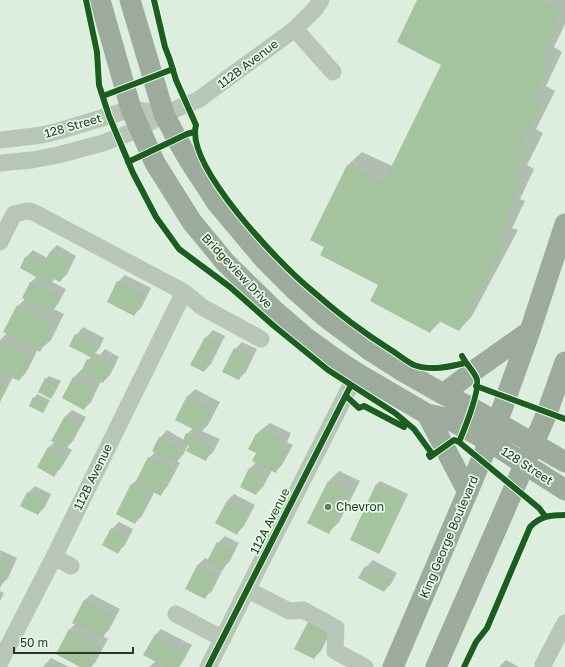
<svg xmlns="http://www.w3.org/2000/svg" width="565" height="667" viewBox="0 0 565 667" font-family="'Golos Text',sans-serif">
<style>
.shadow{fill:#0003}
.building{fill:#a5c39e}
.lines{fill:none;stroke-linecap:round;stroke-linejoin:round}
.minor{stroke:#b8c6b7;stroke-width:17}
.major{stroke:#9dab9c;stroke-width:21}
.cycleway-casing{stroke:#e4fbe5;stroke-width:8}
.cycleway{stroke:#1b5e20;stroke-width:6}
.poi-dot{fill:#687766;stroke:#e4fbe5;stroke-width:1.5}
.labels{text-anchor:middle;stroke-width:3.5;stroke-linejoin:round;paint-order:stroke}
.street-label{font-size:12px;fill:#293725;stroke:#e4fbe5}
.poi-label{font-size:12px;fill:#293725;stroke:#e4fbe5;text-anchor:start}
</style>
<rect width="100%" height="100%" fill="#ddeede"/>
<!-- shadow -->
<path class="shadow" d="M418,0H565V24L554,47L562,52L546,86L555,91L536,129L543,133L527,165L534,169L520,199L525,201L512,228L518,230L472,316L459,330L441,321L430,332L379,284L325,247L312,240L348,165L362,152L392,166L442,65Z
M57,245L76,256L67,274L60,281L55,278L52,282L66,289L58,304L54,309L64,314L51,340L40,350L38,349L26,373L19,380L13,377L0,402V340L7,333L18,306L26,298L23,297L31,282L37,276L21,268L26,257L33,250L47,258L50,252Z
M125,275L151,288L141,308L134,315L118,282Z
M83,327L104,338L99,349L95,353L100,355L105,349L119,357L110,375L103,382L101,381L91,402L84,409L63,398L74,377L81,370L83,371L88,360L92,356L76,335Z
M213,330L225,336L211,364L204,371L192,365L206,337Z
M242,342L257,349L246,372L238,379L235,349Z
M49,376L61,381L54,394L51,398L46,379Z
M195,389L220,402L208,425L202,431L220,439L213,452L206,459L188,445L183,455L177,461L180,463L167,487L160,494L155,491L142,516L135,523L131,485L139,478L149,458L156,451L160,438L167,430L184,440L187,434L193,428L176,419L188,396Z
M37,394L50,400L43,412L30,405Z
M72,410L86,417L73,441L67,447L72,450L61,468L54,475L48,448L55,442L65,417Z
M270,423L291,433L287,442L293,445L282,465L275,472L272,470L263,487L256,494L250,469L256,462L258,453L249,449L256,434Z
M339,471L360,481L339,522L328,533L329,481Z
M380,481L408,494L382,549L379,553L351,540L377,484Z
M35,486L51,494L45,507L38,514L28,493Z
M234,494L255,505L244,526L237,533L227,501Z
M119,522L133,529L125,545L118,552L112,529Z
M225,536L239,543L230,561L224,567L212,591L204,598L198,565L205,558L209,560L218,543Z
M0,550L17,558L8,578L1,585Z
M373,560L397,573L391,584L384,591L366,567Z
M0,591L4,593L0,601Z
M91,594L120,609L109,630L103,636L108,639L95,663L91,667H82L57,654L70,629L76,623L84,601Z
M336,621L321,651L314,658L296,649Z
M161,629L192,645L182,663L179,667H149L156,661L154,636Z
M51,658L69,667H43Z
M506,660L519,667H499Z"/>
<!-- building -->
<path class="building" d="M417,0H540L561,11L554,25L558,27L541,61L549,66L533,100L542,105L523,143L530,147L514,179L521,183L507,213L512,215L499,241L505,244L459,331L437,320L430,333L370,301L378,285L320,255L324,247L310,240L347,165L384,182L441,65L397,42Z
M50,252L70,263L60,282L54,279L50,285L20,268L25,257L42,266Z
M117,281L145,295L134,316L107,302Z
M30,282L60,297L51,313L22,298Z
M17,305L54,325L40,352L3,332Z
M75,334L98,345L92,358L69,346Z
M205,337L218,344L204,372L190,365Z
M0,341L32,357L19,381L0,372Z
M234,348L251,356L239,380L222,372Z
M97,356L113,364L103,383L81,372L87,359L94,363Z
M73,377L95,388L84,410L62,398Z
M45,378L58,385L51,399L38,392Z
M0,380L7,384L0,398Z
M187,396L213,409L201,433L175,420Z
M33,397L48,404L43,413L29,406Z
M65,416L79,424L66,449L51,441Z
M262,429L285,441L281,449L286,452L276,473L252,461L256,453L248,449L256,434L259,435Z
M186,433L213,447L206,461L186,451L189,446L182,443Z
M159,437L183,449L176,463L152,451Z
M48,447L66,457L54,477L37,467Z
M148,457L174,470L161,496L135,483Z
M249,468L266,477L256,495L240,487Z
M328,481L350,492L329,534L307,523Z
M131,484L151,494L135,524L116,514Z
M376,484L405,497L379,554L350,540Z
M27,492L45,502L38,515L20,506Z
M227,501L249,512L237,535L215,523Z
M111,528L127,536L118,554L102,545Z
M217,542L233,550L223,570L207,561Z
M0,560L11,566L0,588Z
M198,564L217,575L205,599L185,589Z
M365,566L390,580L384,592L358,578Z
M84,600L114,616L102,638L72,623Z
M310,618L330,629L314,659L294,649Z
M69,629L101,646L90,667H80L56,654Z
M154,636L185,652L178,667H166L143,655Z"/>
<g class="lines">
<!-- minor -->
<path class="minor" d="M295,29L333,72
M0,140L42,135L59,131L131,109L164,114
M0,163L32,160L58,155L103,143L139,129L164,114L198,100L295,29L315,9L321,0
M0,242L14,214L27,211L33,212L184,292L202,307L261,339
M54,557L71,566
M248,590L289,611L303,610L336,628L335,651L365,667
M176,614L223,639
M0,662L54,557L184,292
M208,667L357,373
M544,667L543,665L565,623"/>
<!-- major -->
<path class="major" d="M100,0L131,109L150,152L155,163L192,222L225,262L276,312L305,337L334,358L357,373L427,414L446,418L465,428L490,442L565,490
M130,0L164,114L177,139L189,160L217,203L264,259L295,290L323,315L371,351L399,369L443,394L472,408L565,462
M443,394L472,372L530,331
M427,414L468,492
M393,667L497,423L530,331L565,224
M436,667L547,413L565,362"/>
<defs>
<path id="cycleway" d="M86,0L97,52L99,85L109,116L133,173L156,217L179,249L230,287L274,326L328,370L395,413L414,429L433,455
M154,0L165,47L170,60L176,80L196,125C185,166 279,263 309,288C335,311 362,332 391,350C399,355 406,361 414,365C431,371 449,367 465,363
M103,96L173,69
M128,162L187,134L194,132
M476,386L565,419
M346,396L359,408L364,406L404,427
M459,442C464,430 482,387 476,377C472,369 466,364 462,356
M429,455L430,457L454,440L459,442L539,508L545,516
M208,667L351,385
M464,667L476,642L487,628L530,527C540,516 551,515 565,515"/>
</defs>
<!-- cycleway casing -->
<use href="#cycleway" class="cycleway-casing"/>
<!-- cycleway -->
<use href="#cycleway" class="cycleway"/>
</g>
<!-- markers -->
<circle class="poi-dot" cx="328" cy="507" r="4"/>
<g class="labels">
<!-- street labels -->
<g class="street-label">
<text transform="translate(248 64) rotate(-37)" y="4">112B Avenue</text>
<text transform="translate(73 126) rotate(-16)" y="4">128 Street</text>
<text transform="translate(237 271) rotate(47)" y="4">Bridgeview Drive</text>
<text transform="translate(527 466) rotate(33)" y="4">128 Street</text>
<text transform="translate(93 477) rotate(-64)" y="4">112B Avenue</text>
<text transform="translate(270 521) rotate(-63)" y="4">112A Avenue</text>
<text transform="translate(449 537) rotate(-67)" y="4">King George Boulevard</text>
</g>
<!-- poi labels -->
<g class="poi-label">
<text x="336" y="511">Chevron</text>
</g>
</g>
<!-- scale -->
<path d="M14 647v6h119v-6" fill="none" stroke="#293725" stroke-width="2"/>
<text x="20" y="647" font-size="12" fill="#293725" stroke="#e4fbe5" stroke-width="3" paint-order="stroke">50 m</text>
</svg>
